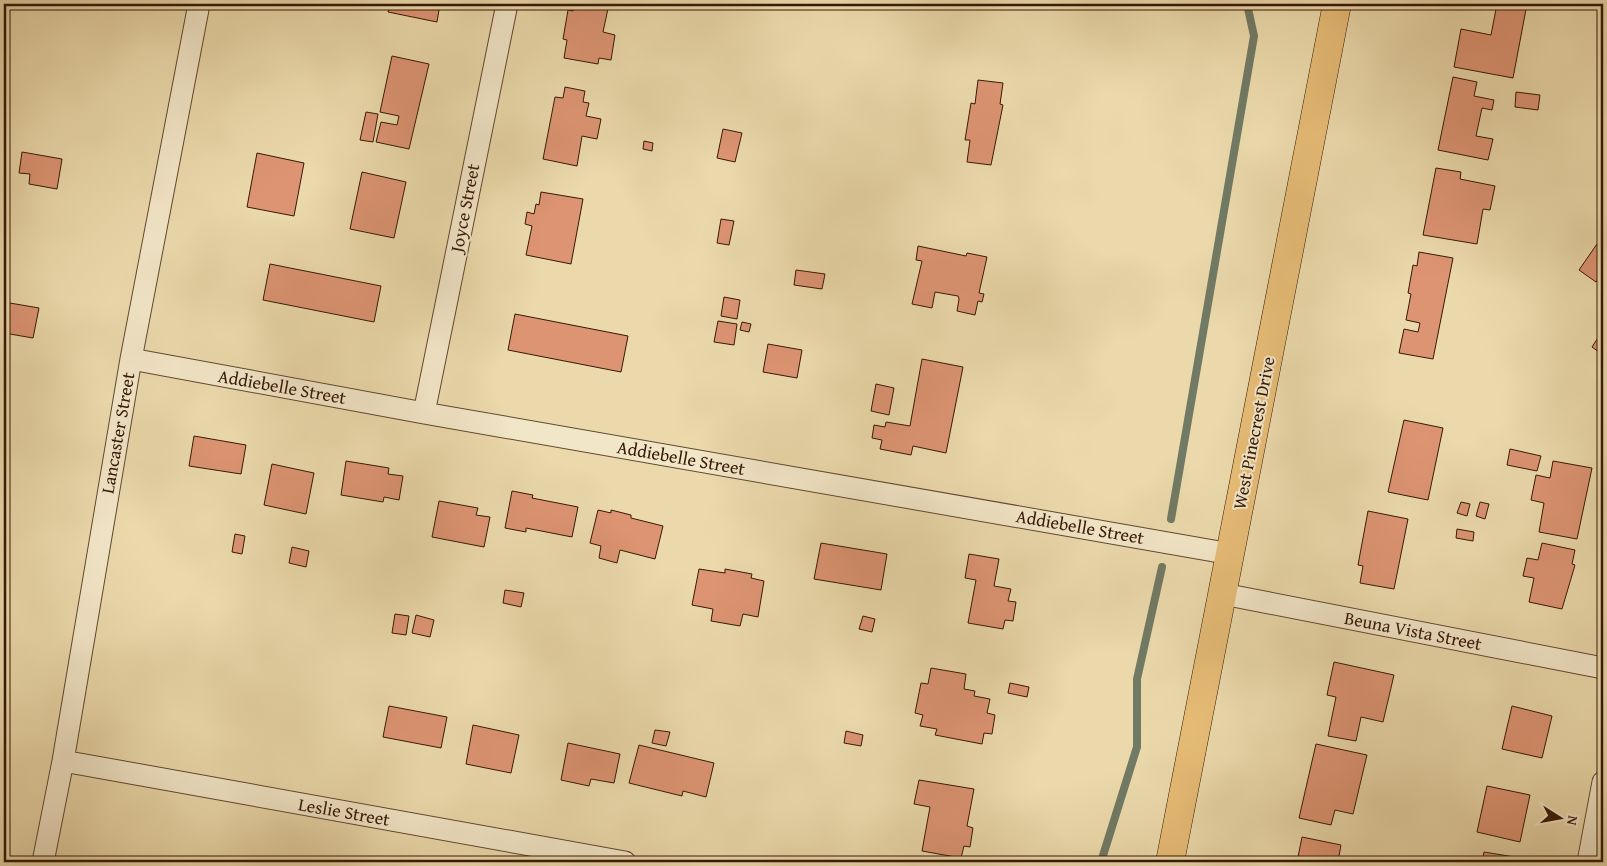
<svg xmlns="http://www.w3.org/2000/svg" width="1607" height="866" viewBox="0 0 1607 866" font-family="'Gentium Book Plus',serif">
<style>
.lines{fill:none;stroke-linecap:round;stroke-linejoin:round}
.stream{stroke:#717a64;stroke-width:8}
.building{fill:#dd9473;stroke:#351805}
.street-casing{stroke:#62482e;stroke-width:23}
.primary-casing{stroke:#351805;stroke-width:29}
.street{stroke:#f2e6c8;stroke-width:21}
.primary{stroke:#e6bc76;stroke-width:28}
.labels{text-anchor:middle;stroke-width:4;stroke-linejoin:round;paint-order:stroke}
.street-label{font-size:18px;fill:#351805;stroke:#f2e6c8}
</style>
<rect width="100%" height="100%" fill="#ebd9ab"/>
<filter id="stains"><feTurbulence type="fractalNoise" baseFrequency=".004" numOctaves="4"/><feColorMatrix values="0 0 0 0 .2 0 0 0 0 .09 0 0 0 0 .02 0 0 0 .5 -.17"/></filter>
<radialGradient id="worn" r=".72"><stop offset=".6" stop-color="#630" stop-opacity="0"/><stop offset="1" stop-color="#630" stop-opacity=".3"/></radialGradient>
<g class="lines">
<!-- stream -->
<path class="stream" d="M1171,519L1254,36L1247,4
M1101,862L1137,747V679L1162,567"/>
</g>
<!-- building -->
<path class="building" d="M390,4H440L437,22L388,12Z
M574,4H609L603,32L615,35L611,60L599,58L598,64L564,58L567,40L563,39L568,10L573,11Z
M1497,4H1527L1513,78L1454,67L1461,29L1491,35Z
M392,56L429,64L409,149L376,142L381,122L397,125L399,116L380,112Z
M1453,77L1477,82L1474,96L1494,100L1492,110L1482,108L1476,136L1493,139L1488,160L1438,150Z
M978,80L1003,83L1000,104L1003,105L991,165L967,162L970,140H965L971,103L975,104Z
M565,87L585,91L583,102L589,103L586,116L601,119L597,139L582,136L577,166L543,159L555,97L563,98Z
M1516,92L1540,95L1538,110L1515,107Z
M366,112L378,114L373,142L360,140Z
M723,129L742,133L735,162L717,158Z
M644,141L653,143L652,151L643,149Z
M22,152L62,159L57,189L29,184L30,174L19,173Z
M257,153L304,163L294,216L247,207Z
M1436,168L1461,172L1460,179L1495,186L1490,210L1483,209L1477,244L1423,235Z
M362,172L406,182L394,238L350,229Z
M541,192L583,199L571,264L526,255L532,226L525,224L527,212L534,214L536,204L539,205Z
M721,219L734,221L729,245L717,243Z
M1597,244L1603,248V273L1596,282L1579,270Z
M918,246L966,256L967,253L987,257L979,293L984,294L982,302L978,301L975,315L957,311L959,299L958,296L935,292L932,308L912,304L922,261L916,260Z
M1419,252L1453,258L1433,359L1399,353L1404,329L1418,332L1420,323L1406,320L1411,294L1408,293L1413,265L1417,266Z
M270,264L381,286L374,322L263,300Z
M796,270L825,274L822,289L794,285Z
M724,297L740,300L737,319L721,316Z
M4,302L39,308L33,338L4,333Z
M515,314L628,336L621,372L508,350Z
M718,321L737,324L734,345L714,342Z
M742,322L751,324L749,332L740,330Z
M1603,330V355L1592,347Z
M768,344L802,350L797,378L763,372Z
M922,359L963,367L946,453L913,446L911,455L880,449L882,440L872,438L874,425L885,427L886,422L910,426Z
M876,384L894,388L889,415L871,411Z
M1404,420L1443,428L1428,500L1388,492Z
M194,436L246,445L241,474L189,466Z
M1510,449L1541,456L1537,471L1507,465Z
M346,461L389,468L388,474L403,476L399,500L384,497L383,502L341,495Z
M1553,461L1592,468L1577,539L1539,532L1544,503L1531,500L1536,475L1550,478Z
M272,464L314,473L306,514L264,505Z
M512,491L533,495L532,498L578,507L572,537L526,528V532L505,528Z
M439,501L478,508L476,515L490,517L484,547L432,537Z
M1461,502L1470,504L1467,516L1457,513Z
M1480,502L1489,504L1485,519L1476,516Z
M598,510L611,513V510L631,515V518L663,526L655,559L620,550L617,563L599,558L601,546L590,543Z
M1368,511L1408,519L1394,589L1360,583L1363,566L1358,565Z
M1457,529L1474,532L1473,541L1456,538Z
M235,534L245,536L242,554L232,552Z
M821,543L887,554L881,590L814,579Z
M1542,543L1575,550L1572,564L1575,565L1562,609L1529,602L1534,578L1523,576L1527,558L1538,560Z
M292,547L309,551L306,567L289,563Z
M969,554L999,559L994,586L1011,589L1008,601L1016,602L1013,621L1005,620L1003,629L968,623L976,580L965,578Z
M699,569L725,573V569L752,574L751,578L764,581L758,617L743,614L740,626L711,621L713,609L692,605Z
M505,590L524,593L521,607L503,603Z
M395,614L409,616L406,635L392,633Z
M416,615L434,620L430,637L412,633Z
M863,616L875,619L872,632L859,629Z
M1334,662L1394,675L1383,722L1361,717L1356,741L1328,736L1336,697L1327,695Z
M931,668L966,674L964,689L975,691L974,696L990,699L987,713L995,715L992,734L984,733L982,744L935,735L937,729L920,726L923,715L915,713L921,683L928,684Z
M1010,683L1029,687L1027,697L1008,693Z
M389,706L447,717L441,748L383,737Z
M1512,706L1552,716L1542,758L1502,749Z
M473,725L519,735L511,773L466,764Z
M655,730L670,732L666,746L652,743Z
M846,731L863,735L861,746L844,743Z
M568,743L620,754L614,783L591,779L589,786L561,780Z
M1316,744L1367,755L1353,814L1335,810L1331,825L1299,818Z
M639,745L714,763L706,797L683,791L682,796L629,783Z
M919,780L974,789L967,826L973,828L970,847L964,846L961,858L922,851L930,807L914,804Z
M1487,786L1530,795L1520,842L1477,832Z
M1302,837L1341,845L1338,862H1297Z
M1484,852L1521,858L1520,862H1482Z"/>
<g class="lines">
<defs>
<path id="street" d="M131,359L424,413L1231,554
M424,413L507,4
M1223,594L1603,668
M63,761L625,862
M43,862L63,761L131,359L199,4
M1588,862L1603,782"/>
<path id="primary" d="M1170,862L1337,4"/>
</defs>
<!-- street casing -->
<use href="#street" class="street-casing"/>
<!-- primary casing -->
<use href="#primary" class="primary-casing"/>
<!-- street -->
<use href="#street" class="street"/>
<!-- primary -->
<use href="#primary" class="primary"/>
</g>
<g class="labels">
<!-- street labels -->
<g class="street-label">
<text transform="translate(465 208) rotate(-79)" y="6">Joyce Street</text>
<text transform="translate(282 387) rotate(10)" y="6">Addiebelle Street</text>
<text transform="translate(118 433) rotate(-80)" y="6">Lancaster Street</text>
<text transform="translate(1254 433) rotate(-79)" y="6">West Pinecrest Drive</text>
<text transform="translate(681 458) rotate(10)" y="6">Addiebelle Street</text>
<text transform="translate(1080 527) rotate(10)" y="6">Addiebelle Street</text>
<text transform="translate(1413 631) rotate(11)" y="6">Beuna Vista Street</text>
<text transform="translate(344 812) rotate(10)" y="6">Leslie Street</text>
</g>
</g>
<!-- margin -->
<rect width="1607" height="866" fill="none" stroke="#ebd9ab" stroke-width="20"/>
<rect x="5" y="5" width="1597" height="856" fill="none" stroke="#351805" stroke-width="2.5"/>
<rect x="10" y="10" width="1587" height="846" fill="none" stroke="#351805"/>
<!-- north arrow -->
<g transform="translate(1560 818) rotate(101)" stroke="#f2e6c8" stroke-width="4" paint-order="stroke">
<path d="M0-4L9 19L0 12L-9 19Z" fill="#351805"/>
<text y="-8" font-size="14" font-weight="bold" text-anchor="middle" fill="#351805">N</text>
</g>
<rect width="100%" height="100%" filter="url(#stains)"/>
<rect width="100%" height="100%" fill="url(#worn)"/>
</svg>
